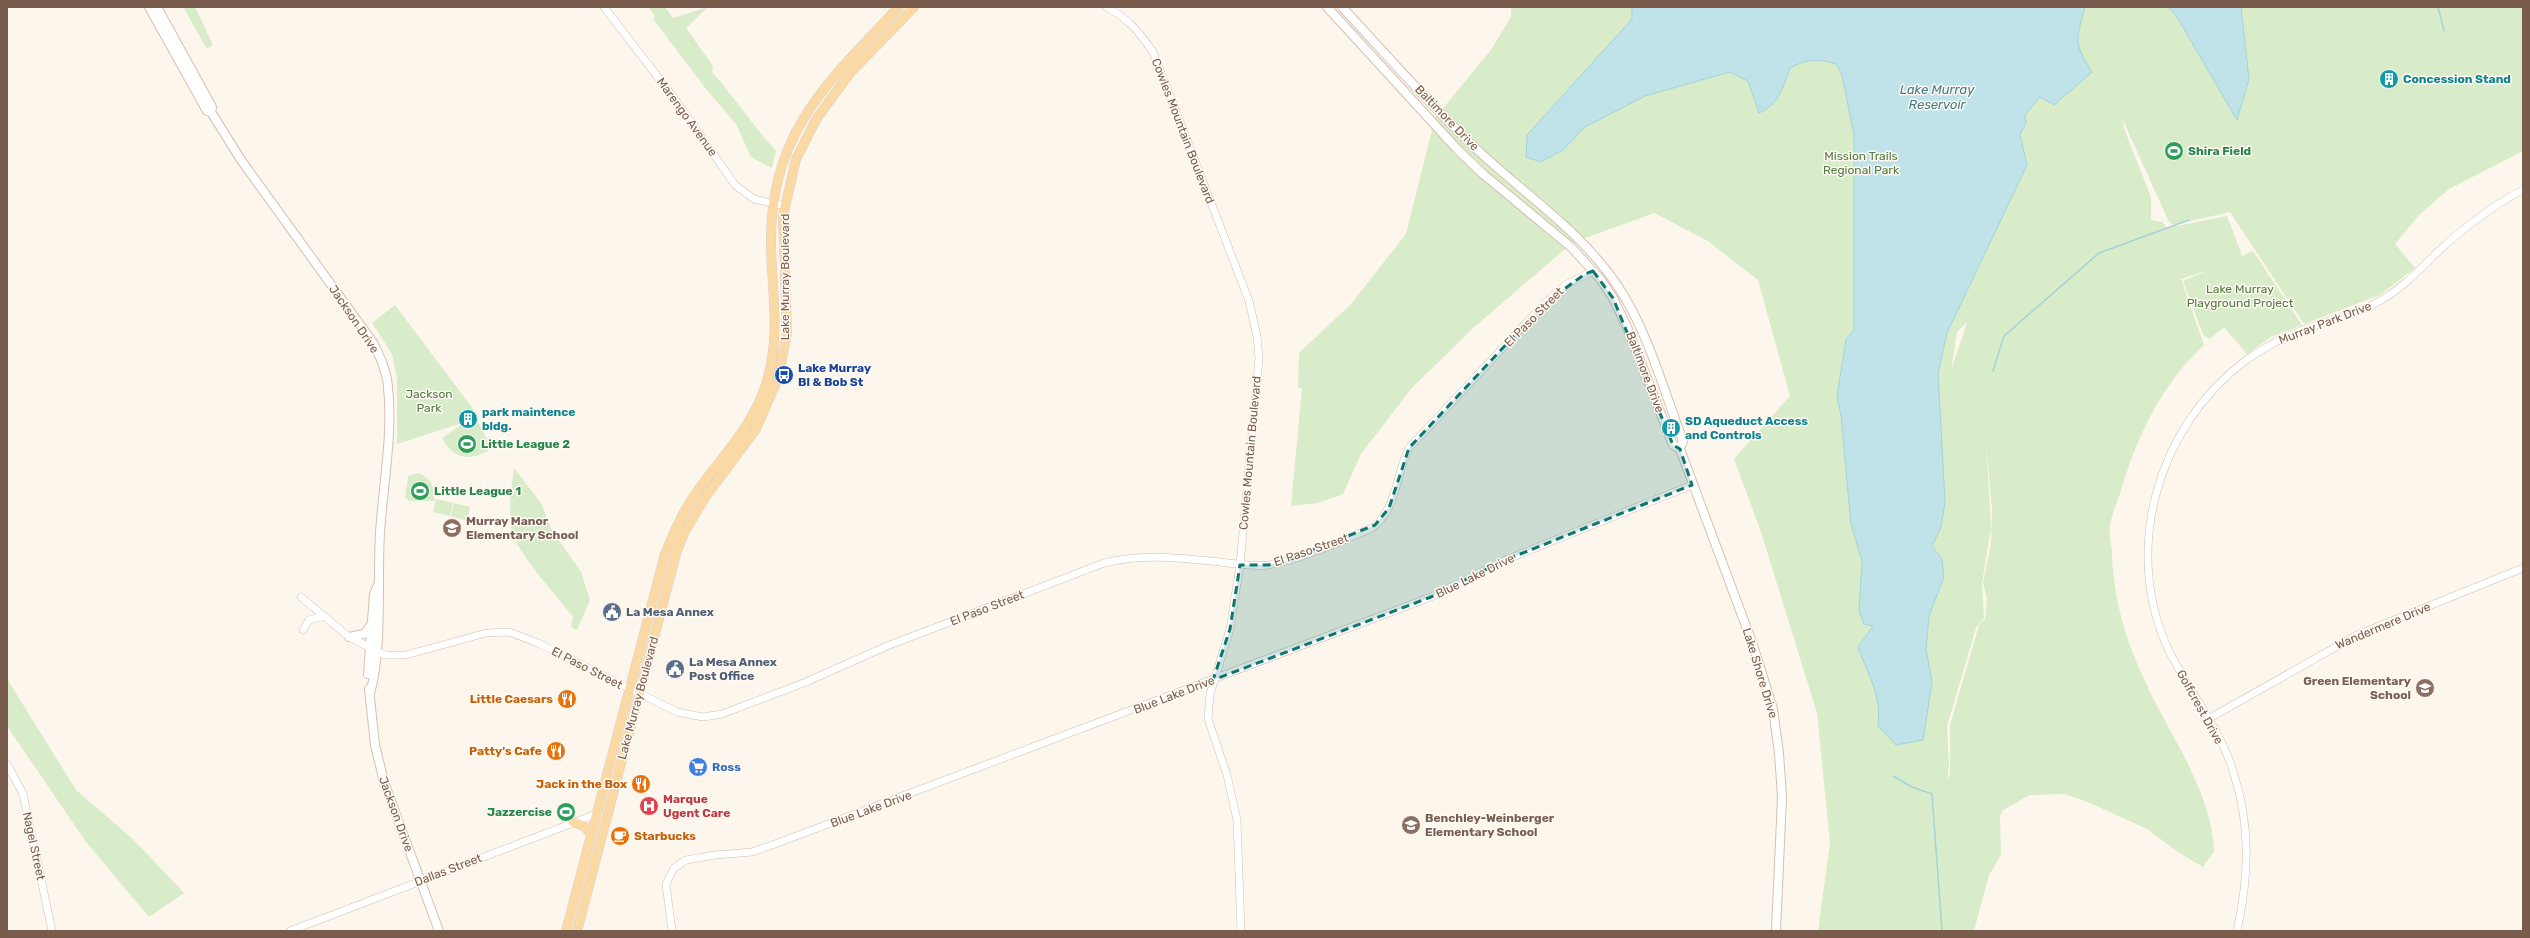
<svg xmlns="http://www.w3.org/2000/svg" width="2530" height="938" viewBox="0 0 2530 938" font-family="Rubik,sans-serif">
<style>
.green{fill:#d8ecc9;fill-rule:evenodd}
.water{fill:#bfe3e8;stroke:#a5d3da}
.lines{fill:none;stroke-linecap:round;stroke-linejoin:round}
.stream{stroke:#a5d3da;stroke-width:1.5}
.tertiary-casing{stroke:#d1beb0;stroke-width:8}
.secondary-casing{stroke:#d6c0b0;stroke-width:10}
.primary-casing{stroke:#dad1cd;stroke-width:10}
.tertiary{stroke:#fff;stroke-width:7}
.secondary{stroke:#fff;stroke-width:8}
.primary{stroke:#fbd9a5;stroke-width:9}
.marked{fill:#0f766e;fill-opacity:0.2;stroke:#0f766e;stroke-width:3;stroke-dasharray:8 5;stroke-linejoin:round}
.labels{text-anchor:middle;stroke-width:3;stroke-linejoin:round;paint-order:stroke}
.culture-label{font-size:12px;font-weight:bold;fill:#0d838f;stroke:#fffaf3;text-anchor:start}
.street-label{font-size:12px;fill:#7a5c4d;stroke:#fffaf3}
.leisure-label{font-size:12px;font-weight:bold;fill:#27864d;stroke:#fffaf3;text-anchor:start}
.park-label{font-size:12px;fill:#537a41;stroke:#fffaf3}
.transit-label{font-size:12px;font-weight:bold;fill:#164399;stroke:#fffaf3;text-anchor:start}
.education-label{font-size:12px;font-weight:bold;fill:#785e54;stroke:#fffaf3;text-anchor:start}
.service-label{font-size:12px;font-weight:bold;fill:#4e5e75;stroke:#fffaf3;text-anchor:start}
.food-label{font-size:12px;font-weight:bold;fill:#c56008;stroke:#fffaf3;text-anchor:end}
.shop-label{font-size:12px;font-weight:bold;fill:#366cbe;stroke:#fffaf3;text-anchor:start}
.health-label{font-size:12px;font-weight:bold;fill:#be3a42;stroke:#fffaf3;text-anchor:start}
.water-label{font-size:13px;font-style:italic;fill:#437c86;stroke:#fffaf3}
</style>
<rect width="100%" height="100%" fill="#fdf6ec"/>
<!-- green -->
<path class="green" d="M183,7H195L213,45L207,49Z
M648,7H665L673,18L708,7L686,28L713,66L712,72C735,98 753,126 776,151L772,168L751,157L736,124L706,89L653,19L655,16Z
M1511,7H2523V151L2449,189L2420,214L2395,244L2415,268L2380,295L2304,324L2230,212L2173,225L2169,222L2122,118L2125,131L2151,197V220L2162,222L2167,228L2227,216L2242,255L2237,258L2253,251L2302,325L2271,337L2247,354L2224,327L2210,339L2203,335L2183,281L2208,270L2181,279L2204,345C2161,385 2138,435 2121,490C2118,501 2112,513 2110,525C2109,533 2111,543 2112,552C2113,597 2125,638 2144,679C2168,733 2212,791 2214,851L2203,867L2178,852L2147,829L2090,803L2065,794L2030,795L2003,810L2000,816L2001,855L1989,875L1974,931H1818L1830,843L1817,713L1760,529L1734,459L1790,396L1758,280L1708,241L1654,213L1572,243L1472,329L1411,389L1361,454L1343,494L1318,503L1291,506L1302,388H1298L1299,353L1351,304L1406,234L1435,118L1491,50L1511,17ZM1967,322L1951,371L1957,332ZM1986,442L1992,509L1991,543L1983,583L1987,599L1985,619L1979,625L1950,725V774L1947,780L1949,765L1947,726L1976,628L1984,618L1982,583L1991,528Z
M395,305L479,417L473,420L479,423L491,449C470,462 454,460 442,438L465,422L397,444V379L392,354L372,323Z
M514,468L541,503L552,530L581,572L590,600L577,630L571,627L573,617C559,599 516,551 512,532C508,512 511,489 514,468Z
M418,473C433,479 433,486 435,501H409L405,497L408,476Z
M436,499L453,503L450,516L433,512Z
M454,503L470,507L467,521L451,516Z
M7,674L9,682L76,790L134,840L184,893L149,917L86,842L7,726Z"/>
<!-- water -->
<path class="water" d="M1632,7H2085C2076,41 2073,42 2092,72L2054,105L2040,97L2025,115L2026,124L2020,134L2027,165L1947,333L1938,373L1945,502L1941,527L1932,546L1942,559L1944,577L1929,616L1926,649L1932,682L1923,740L1896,745L1878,726C1882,696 1868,675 1858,647L1873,626L1864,624L1859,611L1862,561L1851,524L1841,416L1837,396L1846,339L1854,330V135L1842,75L1836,64C1819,58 1806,59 1790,68C1783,88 1779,104 1759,113L1748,81L1730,72L1645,96L1585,127L1563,150L1541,162L1526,157L1527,135L1632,19Z
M2168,7H2241L2249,79L2237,120L2177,17Z"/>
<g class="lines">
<!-- stream -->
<path class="stream" d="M2438,7L2444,31
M1993,371L2004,336L2099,253L2189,220
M1893,776L1912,787L1932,794L1942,931"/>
<defs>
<path id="tertiary" d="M604,7L677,102L735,185L754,199L785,206
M1106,7C1127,17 1140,33 1153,52L1249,301L1257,336L1259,358L1240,565L1230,629L1210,694L1208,719L1227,775L1237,820L1241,931
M301,597L349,637L385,655H406L486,633L509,632L538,643L677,712L703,717L722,714L806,682L887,646L1104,563C1143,553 1180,558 1220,562C1236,564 1252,567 1268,565C1298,561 1344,540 1372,528C1397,510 1396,473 1409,448L1545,303L1567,284L1593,271
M303,630L309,620L324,616
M2208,719L2357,635L2523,568
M7,764L23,794L52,931
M290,931L599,813
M672,931L666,884L674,868L686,860L715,855L752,852L775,844L1431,597L1503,561L1692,485
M2237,931C2249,876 2251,825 2233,771C2220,729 2190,692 2170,653C2121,552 2157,427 2245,361C2264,347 2286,336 2308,328C2331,319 2355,315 2376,303C2403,289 2423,266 2445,245C2469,224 2494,204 2523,190"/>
<path id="secondary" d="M149,7L207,111L211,112L241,160L374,344C380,357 387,372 388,387C393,435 383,485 380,533C377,583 383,645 370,694
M157,7L212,107L211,112
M1327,7L1457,149L1483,174L1571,247L1601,280L1613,298L1627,327L1673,445L1680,449
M1342,7C1383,51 1423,97 1466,139C1516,189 1580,228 1619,288C1648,332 1664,391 1683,441L1680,449
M1680,449L1753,645L1773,709L1779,753L1782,797L1776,931
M349,637L364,634L371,625
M368,674L374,594L378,585
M369,689L375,745L384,782L439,931"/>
<path id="primary" d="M573,822L584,826L591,834
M566,931L665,554C675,530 685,507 701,486C724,455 751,427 764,390C782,339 772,297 771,245C769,133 828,82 899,7
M577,931L677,550L685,531L706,496L756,429L778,378L787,333L783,216L796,159L817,118L850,73L914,7"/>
</defs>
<!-- tertiary casing -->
<use href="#tertiary" class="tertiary-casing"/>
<!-- secondary casing -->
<use href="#secondary" class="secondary-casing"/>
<!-- primary casing -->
<use href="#primary" class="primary-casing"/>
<!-- tertiary -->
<use href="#tertiary" class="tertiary"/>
<!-- secondary -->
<use href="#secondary" class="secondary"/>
<!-- primary -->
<use href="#primary" class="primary"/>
</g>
<!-- marked area -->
<path class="marked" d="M1593,271L1613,298L1673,445L1680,449L1692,485L1503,561L1431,597L1213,680L1230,629L1240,565H1268L1286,561L1375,525L1389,508L1409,448L1545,303L1585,274Z"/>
<!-- icons -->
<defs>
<symbol id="building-disc" viewBox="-11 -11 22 22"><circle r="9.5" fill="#0f9aa8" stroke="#fffaf3"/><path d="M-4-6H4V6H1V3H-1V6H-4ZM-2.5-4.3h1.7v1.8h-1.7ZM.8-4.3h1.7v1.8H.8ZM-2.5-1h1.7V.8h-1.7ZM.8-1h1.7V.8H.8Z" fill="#fff"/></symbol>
<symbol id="stadium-disc" viewBox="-11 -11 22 22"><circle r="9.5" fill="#2e9e5b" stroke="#fffaf3"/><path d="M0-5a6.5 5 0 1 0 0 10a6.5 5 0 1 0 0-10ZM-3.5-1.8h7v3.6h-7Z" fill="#fff"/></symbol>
<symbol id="bus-disc" viewBox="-11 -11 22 22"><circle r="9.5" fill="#1a4fb4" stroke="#fffaf3"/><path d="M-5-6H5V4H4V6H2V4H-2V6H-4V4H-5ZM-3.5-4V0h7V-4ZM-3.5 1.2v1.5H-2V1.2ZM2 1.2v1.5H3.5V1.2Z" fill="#fff"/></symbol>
<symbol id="school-disc" viewBox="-11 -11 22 22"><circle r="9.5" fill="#8d6e63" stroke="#fffaf3"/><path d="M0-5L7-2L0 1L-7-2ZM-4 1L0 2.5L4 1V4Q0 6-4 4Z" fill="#fff"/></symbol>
<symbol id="civic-disc" viewBox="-11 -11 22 22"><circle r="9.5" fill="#5c6f8a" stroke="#fffaf3"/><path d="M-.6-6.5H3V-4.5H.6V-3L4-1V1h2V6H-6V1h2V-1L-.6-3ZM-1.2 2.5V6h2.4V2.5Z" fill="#fff"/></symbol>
<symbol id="restaurant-disc" viewBox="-11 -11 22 22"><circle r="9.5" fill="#e8710a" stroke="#fffaf3"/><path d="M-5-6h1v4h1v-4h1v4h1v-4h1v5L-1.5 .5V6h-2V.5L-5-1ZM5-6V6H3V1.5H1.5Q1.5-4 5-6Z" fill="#fff"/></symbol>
<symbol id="supermarket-disc" viewBox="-11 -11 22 22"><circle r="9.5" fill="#3f7fe0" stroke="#fffaf3"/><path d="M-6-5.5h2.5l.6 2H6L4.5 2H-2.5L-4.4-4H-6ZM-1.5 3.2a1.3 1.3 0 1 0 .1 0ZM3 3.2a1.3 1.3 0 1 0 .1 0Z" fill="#fff"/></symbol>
<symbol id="hospital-disc" viewBox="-11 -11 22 22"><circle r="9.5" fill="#e0444e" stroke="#fffaf3"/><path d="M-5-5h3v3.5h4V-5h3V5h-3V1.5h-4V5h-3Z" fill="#fff"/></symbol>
<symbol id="cafe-disc" viewBox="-11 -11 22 22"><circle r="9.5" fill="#e8710a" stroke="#fffaf3"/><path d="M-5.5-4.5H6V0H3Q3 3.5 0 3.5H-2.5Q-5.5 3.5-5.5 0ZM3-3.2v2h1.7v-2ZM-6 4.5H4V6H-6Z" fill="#fff"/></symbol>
</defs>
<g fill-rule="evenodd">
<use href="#building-disc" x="2378" y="68" width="22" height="22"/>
<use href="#stadium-disc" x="2163" y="140" width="22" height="22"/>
<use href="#bus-disc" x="773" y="364" width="22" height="22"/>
<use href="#building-disc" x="457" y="408" width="22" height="22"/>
<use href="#building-disc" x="1660" y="417" width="22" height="22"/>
<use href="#stadium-disc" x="456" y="433" width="22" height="22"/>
<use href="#stadium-disc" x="409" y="480" width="22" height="22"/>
<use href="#school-disc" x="441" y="517" width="22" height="22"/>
<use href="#civic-disc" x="601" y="601" width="22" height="22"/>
<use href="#civic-disc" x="664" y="658" width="22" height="22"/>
<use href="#school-disc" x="2414" y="677" width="22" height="22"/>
<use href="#restaurant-disc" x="556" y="688" width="22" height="22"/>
<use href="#restaurant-disc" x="545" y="740" width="22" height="22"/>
<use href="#supermarket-disc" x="687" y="756" width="22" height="22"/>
<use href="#restaurant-disc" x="630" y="773" width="22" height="22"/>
<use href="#hospital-disc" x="638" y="795" width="22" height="22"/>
<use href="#stadium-disc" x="555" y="801" width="22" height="22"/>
<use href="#school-disc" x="1400" y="814" width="22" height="22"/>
<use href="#cafe-disc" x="609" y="825" width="22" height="22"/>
</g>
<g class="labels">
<!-- culture labels -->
<g class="culture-label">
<text x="2403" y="83">Concession Stand</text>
<text x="482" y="416">park maintence<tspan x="482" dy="14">bldg.</tspan></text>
<text x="1685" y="425">SD Aqueduct Access<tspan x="1685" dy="14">and Controls</tspan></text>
</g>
<!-- street labels -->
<g class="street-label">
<text transform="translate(687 117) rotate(54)" y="4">Marengo Avenue</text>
<text transform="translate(1447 118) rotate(46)" y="4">Baltimore Drive</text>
<text transform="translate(1183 131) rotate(69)" y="4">Cowles Mountain Boulevard</text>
<text transform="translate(785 277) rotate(-90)" y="4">Lake Murray Boulevard</text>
<text transform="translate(1534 317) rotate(-45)" y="4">El Paso Street</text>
<text transform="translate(354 319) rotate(56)" y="4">Jackson Drive</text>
<text transform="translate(2325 323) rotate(-21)" y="4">Murray Park Drive</text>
<text transform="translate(1645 372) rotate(69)" y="4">Baltimore Drive</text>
<text transform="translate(1250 453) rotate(-85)" y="4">Cowles Mountain Boulevard</text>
<text transform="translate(1311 550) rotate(-19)" y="4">El Paso Street</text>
<text transform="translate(1475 576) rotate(-26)" y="4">Blue Lake Drive</text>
<text transform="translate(987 608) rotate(-21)" y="4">El Paso Street</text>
<text transform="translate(2383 626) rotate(-23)" y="4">Wandermere Drive</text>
<text transform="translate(587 668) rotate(27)" y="4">El Paso Street</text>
<text transform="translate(1760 673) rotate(73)" y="4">Lake Shore Drive</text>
<text transform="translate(1174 695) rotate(-21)" y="4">Blue Lake Drive</text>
<text transform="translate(638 698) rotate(-75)" y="4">Lake Murray Boulevard</text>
<text transform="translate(2200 707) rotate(61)" y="4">Golfcrest Drive</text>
<text transform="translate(871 809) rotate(-20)" y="4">Blue Lake Drive</text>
<text transform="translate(396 814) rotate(70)" y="4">Jackson Drive</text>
<text transform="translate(34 846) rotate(78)" y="4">Nagel Street</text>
<text transform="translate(448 870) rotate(-21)" y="4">Dallas Street</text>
</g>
<!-- leisure labels -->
<g class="leisure-label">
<text x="2188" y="155">Shira Field</text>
<text x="481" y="448">Little League 2</text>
<text x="434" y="495">Little League 1</text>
<text x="552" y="816" text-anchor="end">Jazzercise</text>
</g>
<!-- park labels -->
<g class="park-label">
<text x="1861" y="160">Mission Trails<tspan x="1861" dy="14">Regional Park</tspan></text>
<text x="2240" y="293">Lake Murray<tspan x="2240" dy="14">Playground Project</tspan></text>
<text x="429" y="398">Jackson<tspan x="429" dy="14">Park</tspan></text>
</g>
<!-- transit labels -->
<g class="transit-label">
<text x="798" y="372">Lake Murray<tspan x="798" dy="14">Bl &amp; Bob St</tspan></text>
</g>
<!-- education labels -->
<g class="education-label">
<text x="466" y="525">Murray Manor<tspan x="466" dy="14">Elementary School</tspan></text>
<text x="2411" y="685" text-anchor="end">Green Elementary<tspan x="2411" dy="14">School</tspan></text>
<text x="1425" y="822">Benchley-Weinberger<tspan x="1425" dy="14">Elementary School</tspan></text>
</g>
<!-- service labels -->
<g class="service-label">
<text x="626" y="616">La Mesa Annex</text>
<text x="689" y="666">La Mesa Annex<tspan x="689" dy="14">Post Office</tspan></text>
</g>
<!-- food labels -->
<g class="food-label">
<text x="553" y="703">Little Caesars</text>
<text x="542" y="755">Patty's Cafe</text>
<text x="627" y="788">Jack in the Box</text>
<text x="634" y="840" text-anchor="start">Starbucks</text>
</g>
<!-- shop labels -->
<g class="shop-label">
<text x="712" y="771">Ross</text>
</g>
<!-- health labels -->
<g class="health-label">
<text x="663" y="803">Marque<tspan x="663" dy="14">Ugent Care</tspan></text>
</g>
<!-- water labels -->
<g class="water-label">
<text x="1937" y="94">Lake Murray<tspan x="1937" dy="15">Reservoir</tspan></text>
</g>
</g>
<!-- border -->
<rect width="2530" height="938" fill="none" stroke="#7a5c4d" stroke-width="16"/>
</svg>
